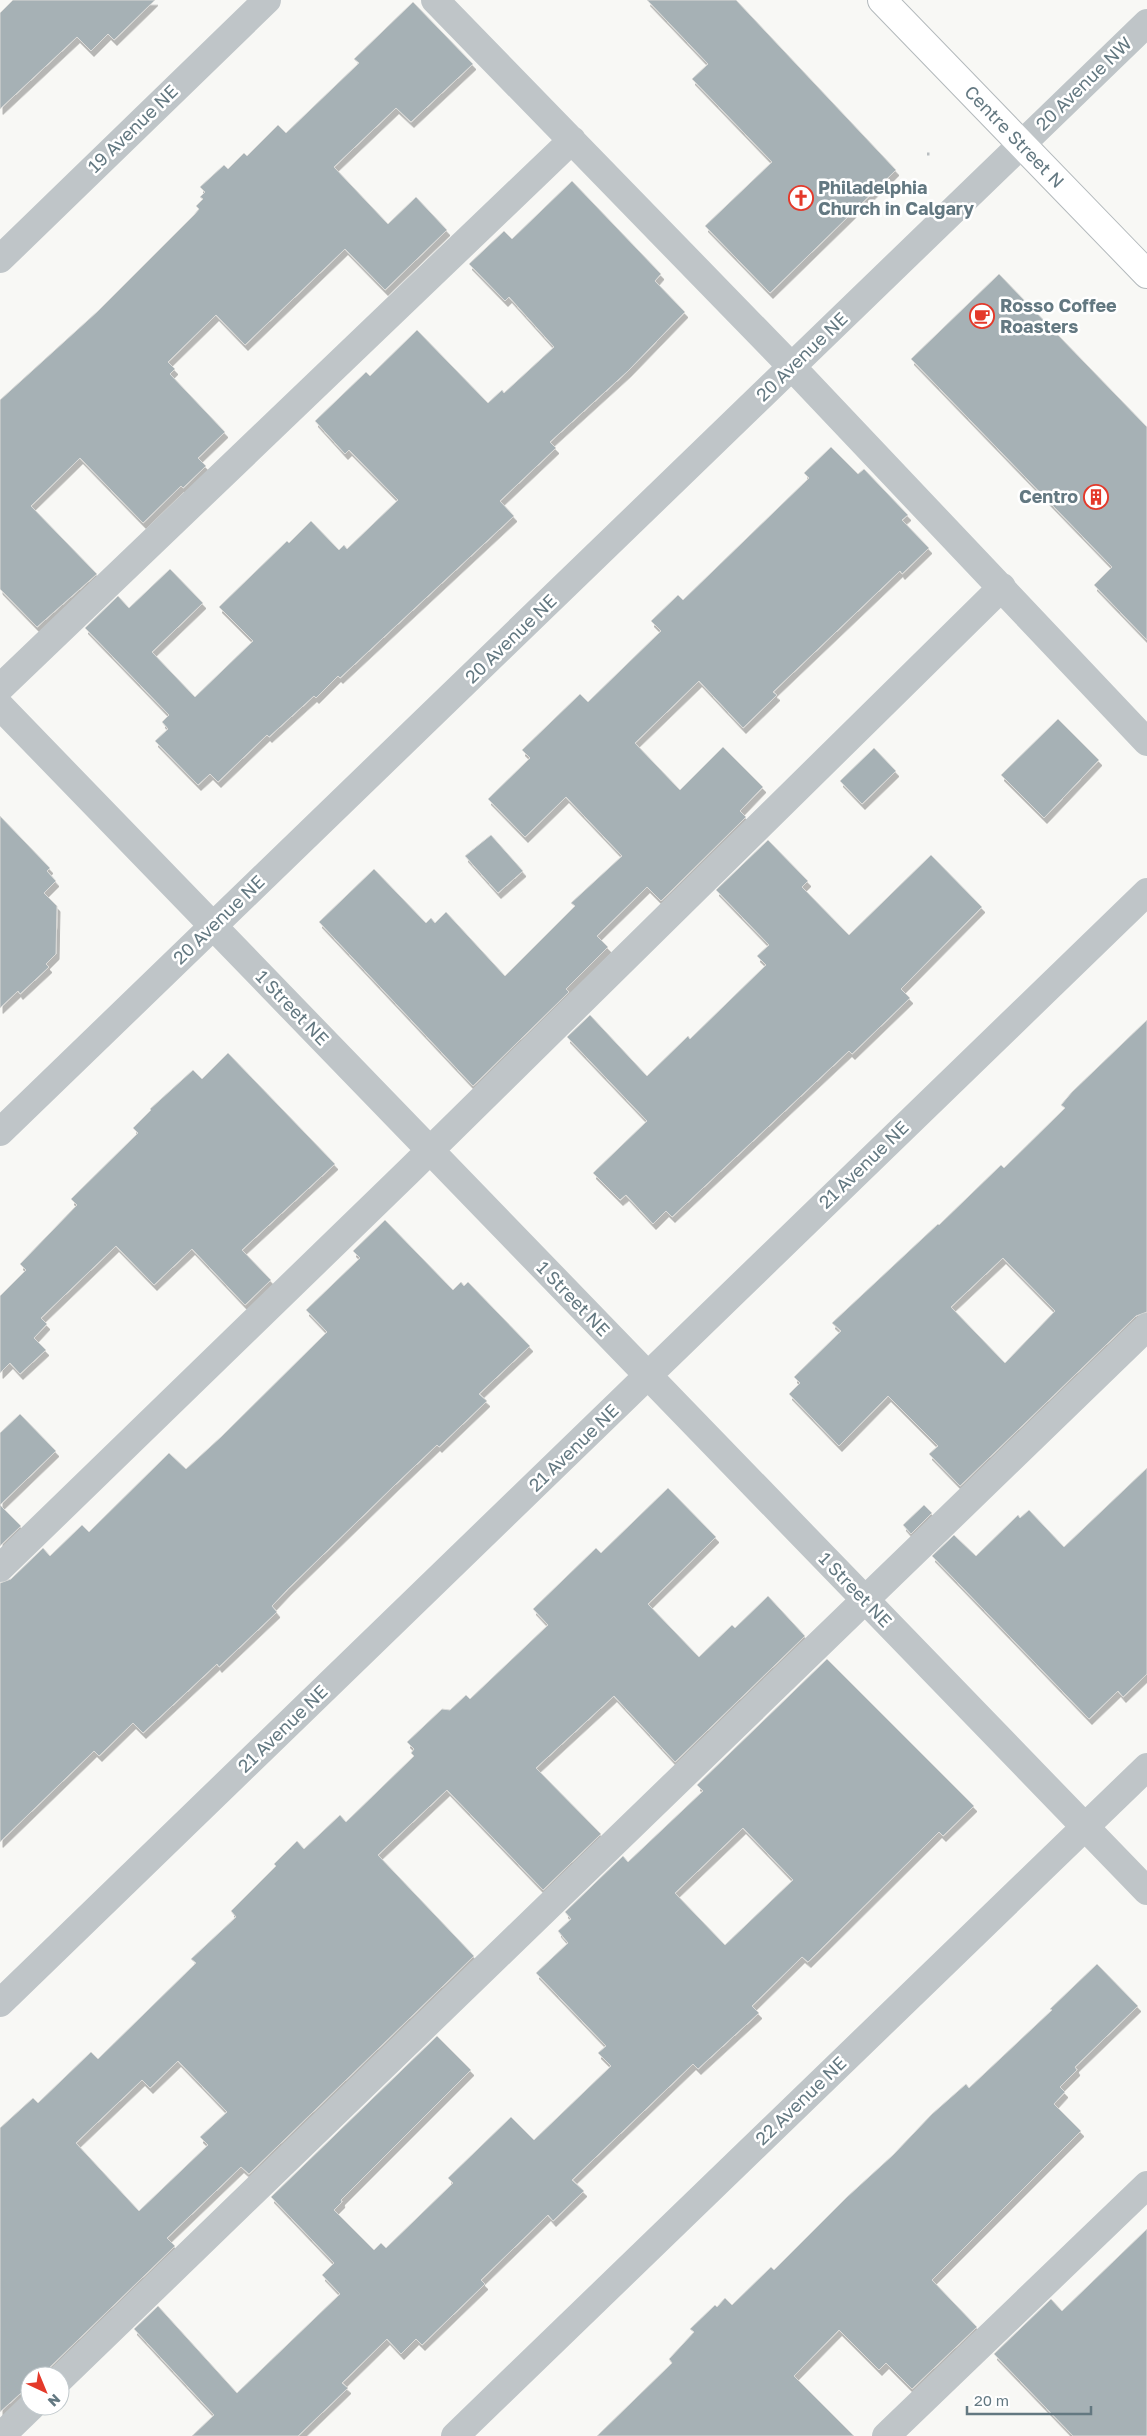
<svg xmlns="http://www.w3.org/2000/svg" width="1147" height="2436" viewBox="0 0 1147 2436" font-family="'Golos Text',sans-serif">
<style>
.building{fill:#a6b1b5;stroke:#dadad8;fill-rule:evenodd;filter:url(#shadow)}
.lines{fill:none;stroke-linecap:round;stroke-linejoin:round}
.major-casing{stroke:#b3b9bc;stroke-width:30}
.path{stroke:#b9bec0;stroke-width:3;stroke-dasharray:2.5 2.5;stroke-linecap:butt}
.minor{stroke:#bfc5c8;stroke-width:28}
.major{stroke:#fff;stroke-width:28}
.labels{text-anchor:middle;stroke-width:5;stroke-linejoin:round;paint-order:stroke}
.street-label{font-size:18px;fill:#637881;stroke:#fff}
.poi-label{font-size:18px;font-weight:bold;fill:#637881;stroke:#fff;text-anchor:start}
</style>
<defs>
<filter id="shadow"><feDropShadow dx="3" dy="5.5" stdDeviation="0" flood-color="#0004"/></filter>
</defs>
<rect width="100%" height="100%" fill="#f8f8f5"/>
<!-- building -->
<path class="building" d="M13,0H155L114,40L108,34L91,51L77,37L0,109V13Z
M647,0H736L896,170L770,293L705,226L772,162L692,79L708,64Z
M413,2L473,64L411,122L396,108L334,167L388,224L416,197L447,230L385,290L345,249L245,345L216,315L168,362L175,369L170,374L225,432L198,458L206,466L183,488L181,486L143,523L80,458L31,506L97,574L37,627L0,589V400L98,311L194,215L199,209L196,206L203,199L200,197L205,192L200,187L224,165L228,169L244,153L247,156L278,125L286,133L359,63L354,59Z
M572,181L661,274L655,281L685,312L628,371L550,442L556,448L500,501L514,516L340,678L338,676L316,698L314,696L269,737L267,735L218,782L210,774L198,785L155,741L168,729L162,722L169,715L85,628L118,596L129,608L170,569L203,603L152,652L195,697L253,641L219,607L287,541L289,543L311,521L339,550L344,545L347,549L398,500L349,450L345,454L315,421L366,372L370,376L417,330L488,403L502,390L504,393L554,347L509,297L505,301L469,264L504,231L512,239Z
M999,274L1147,427V640L1094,585L1112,567L911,359Z
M831,447L858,474L864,469L908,515L902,520L929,548L902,574L900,571L773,692L777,695L743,728L699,681L635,743L680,790L723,747L763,787L740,811L746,817L661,901L647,887L597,936L608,947L566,989L569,992L473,1086L319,922L374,869L426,923L431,918L435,923L446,912L505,976L575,906L571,903L622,856L566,797L525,837L488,799L530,758L522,750L580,694L588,702L661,631L651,621L678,595L683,600L809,478L804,473Z
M1058,719L1099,760L1044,818L1001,775Z
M874,748L896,771L862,804L840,781Z
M0,816L50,868L47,871L56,881L44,893L57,906L56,954L46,964L49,967L20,994L18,991L0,1008Z
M491,835L523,871L498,893L465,856Z
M768,840L808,881L802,887L849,935L931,855L982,907L901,989L910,998L852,1054L849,1051L672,1217L666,1211L653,1224L626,1195L620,1200L593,1173L647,1121L567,1037L590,1015L647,1076L688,1036L690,1039L766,965L757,956L769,945L716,890Z
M1147,1020V1312L1136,1316L960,1486L929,1454L938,1446L888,1396L839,1446L789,1394L800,1383L794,1377L841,1331L832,1323L938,1224L939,1225L1001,1165L1004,1168L1065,1108L1061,1105L1072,1092ZM1003,1258L1055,1311L1005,1363L951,1307Z
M228,1053L335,1164L242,1250L271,1280L245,1305L192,1249L154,1285L116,1246L41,1318L47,1324L34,1338L46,1350L20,1374L10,1363L0,1373V1296L26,1270L20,1264L77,1205L71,1199L138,1133L133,1128L151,1110L150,1109L193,1070L202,1079Z
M385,1220L453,1290L461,1282L464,1286L468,1282L530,1346L479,1394L487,1401L439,1447L437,1445L396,1484L288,1589L272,1606L277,1612L219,1667L217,1664L143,1733L133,1723L99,1756L94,1751L0,1842V1583L11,1579L43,1548L50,1556L82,1525L89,1532L169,1453L186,1469L222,1436L327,1332L306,1310L360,1258L353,1251Z
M20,1414L56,1451L0,1505L21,1526L0,1546V1433Z
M1147,1468V1674L1123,1697L1118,1691L1089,1719L932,1556L954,1535L976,1556L1018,1515L1020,1518L1029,1510L1064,1547Z
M668,1488L716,1537L648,1604L699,1657L732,1625L735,1628L768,1596L805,1636L675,1762L614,1696L536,1768L601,1834L543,1890L447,1790L378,1855L474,1956L249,2174L241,2167L167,2238L175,2246L47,2370L39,2376H30V2385L0,2412V2128L33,2098L38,2103L91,2052L98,2059L196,1963L191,1959L236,1917L231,1911L276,1866L274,1864L297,1841L304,1849L340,1815L346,1822L414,1756L411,1753L414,1749L407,1742L442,1709L450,1710L466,1695L470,1699L548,1625L533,1609L596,1548L601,1553ZM178,2061L227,2112L200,2137L208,2145L139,2211L76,2143L142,2080L150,2088Z
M924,1505L932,1513L911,1534L903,1525Z
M827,1659L974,1806L943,1836L939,1832L808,1962L802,1957L752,2006L759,2013L698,2069L693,2064L572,2180L584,2191L553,2221L548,2215L481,2280L485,2284L422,2345L416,2339L401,2354L387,2339L342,2383L348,2388L298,2436H192L214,2415L134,2329L158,2306L237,2393L340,2294L322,2275L334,2263L271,2197L437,2036L471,2070L341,2200L342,2202L334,2210L374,2250L381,2243L386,2248L453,2183L448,2178L511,2117L534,2140L611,2066L598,2053L606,2046L536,1973L568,1943L558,1931L571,1919L565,1912L623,1856L628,1862L703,1791L697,1785ZM743,1828L793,1880L725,1945L675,1893Z
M1097,1964L1138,2006L1075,2067L1077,2070L1060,2087L1065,2092L1054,2104L1081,2131L932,2280L977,2327L912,2389L886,2363L879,2370L839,2330L794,2376L854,2436H597L672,2363L669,2359L694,2332L690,2329L715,2305L717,2307L725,2298L732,2305L771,2267L774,2270L847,2197L893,2155L932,2114L966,2084L969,2088L1052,2010L1050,2009Z
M1147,2229V2436H1073L994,2354L1051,2299L1062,2311Z"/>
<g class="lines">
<defs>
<path id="major" d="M882,0L1147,274"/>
</defs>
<!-- major casing -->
<use href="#major" class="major-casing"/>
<!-- path -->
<path class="path" d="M927,154H931"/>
<!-- minor -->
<path class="minor" d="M435,0L792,367L1147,742
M0,259L267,0
M0,688L572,140
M0,706L1147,1891
M0,1132L1147,23
M0,1568L408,1172L1002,587
M0,2003L1147,892
M60,2379L1147,1327
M1,2436L32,2406
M455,2436L1147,1767
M886,2436L1147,2185"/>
<!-- major -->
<use href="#major" class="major"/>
</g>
<!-- icons -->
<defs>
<symbol id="church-ring" viewBox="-11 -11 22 22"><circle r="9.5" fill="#fff" stroke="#e4392a" stroke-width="1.5"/><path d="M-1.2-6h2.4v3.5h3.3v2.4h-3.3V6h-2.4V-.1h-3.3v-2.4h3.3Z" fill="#e4392a"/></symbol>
<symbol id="cafe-ring" viewBox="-11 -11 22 22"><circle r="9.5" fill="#fff" stroke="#e4392a" stroke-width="1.5"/><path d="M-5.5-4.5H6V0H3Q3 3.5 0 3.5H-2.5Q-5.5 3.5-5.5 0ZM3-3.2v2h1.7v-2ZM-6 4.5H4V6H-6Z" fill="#e4392a"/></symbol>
<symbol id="building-ring" viewBox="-11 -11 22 22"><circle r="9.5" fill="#fff" stroke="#e4392a" stroke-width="1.5"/><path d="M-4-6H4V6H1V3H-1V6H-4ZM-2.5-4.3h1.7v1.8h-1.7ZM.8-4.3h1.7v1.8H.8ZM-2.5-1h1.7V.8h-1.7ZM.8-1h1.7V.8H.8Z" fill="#e4392a"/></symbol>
</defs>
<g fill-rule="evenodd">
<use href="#church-ring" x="787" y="184" width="28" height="28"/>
<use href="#cafe-ring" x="968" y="302" width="28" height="28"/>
<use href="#building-ring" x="1082" y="483" width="28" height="28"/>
</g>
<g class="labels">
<!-- street labels -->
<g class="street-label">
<text transform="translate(1084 84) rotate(-44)" y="6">20 Avenue NW</text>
<text transform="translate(133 129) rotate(-44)" y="6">19 Avenue NE</text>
<text transform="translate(1014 137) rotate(46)" y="6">Centre Street N</text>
<text transform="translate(802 357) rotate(-44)" y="6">20 Avenue NE</text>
<text transform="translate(511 639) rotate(-44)" y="6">20 Avenue NE</text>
<text transform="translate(219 920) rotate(-44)" y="6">20 Avenue NE</text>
<text transform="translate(292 1008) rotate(46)" y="6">1 Street NE</text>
<text transform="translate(864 1165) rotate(-44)" y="6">21 Avenue NE</text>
<text transform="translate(573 1299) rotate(46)" y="6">1 Street NE</text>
<text transform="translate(574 1448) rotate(-44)" y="6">21 Avenue NE</text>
<text transform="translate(855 1590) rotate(46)" y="6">1 Street NE</text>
<text transform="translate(283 1729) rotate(-44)" y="6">21 Avenue NE</text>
<text transform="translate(801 2101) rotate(-44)" y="6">22 Avenue NE</text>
</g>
<!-- poi labels -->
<g class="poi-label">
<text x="818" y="194">Philadelphia<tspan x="818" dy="21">Church in Calgary</tspan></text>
<text x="1000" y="312">Rosso Coffee<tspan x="1000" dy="21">Roasters</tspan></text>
<text x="1078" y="503" text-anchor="end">Centro</text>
</g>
</g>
<!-- north arrow -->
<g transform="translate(45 2391) rotate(136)"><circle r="24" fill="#ffffff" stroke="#c1c9cd"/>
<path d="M0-4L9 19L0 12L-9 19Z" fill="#e4392a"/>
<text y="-8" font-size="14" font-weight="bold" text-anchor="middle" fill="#637881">N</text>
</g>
<!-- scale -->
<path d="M967 2406v8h124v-8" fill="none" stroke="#637881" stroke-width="2.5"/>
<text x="974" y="2406" font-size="15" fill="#637881" stroke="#ffffff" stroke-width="4" paint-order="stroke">20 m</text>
</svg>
